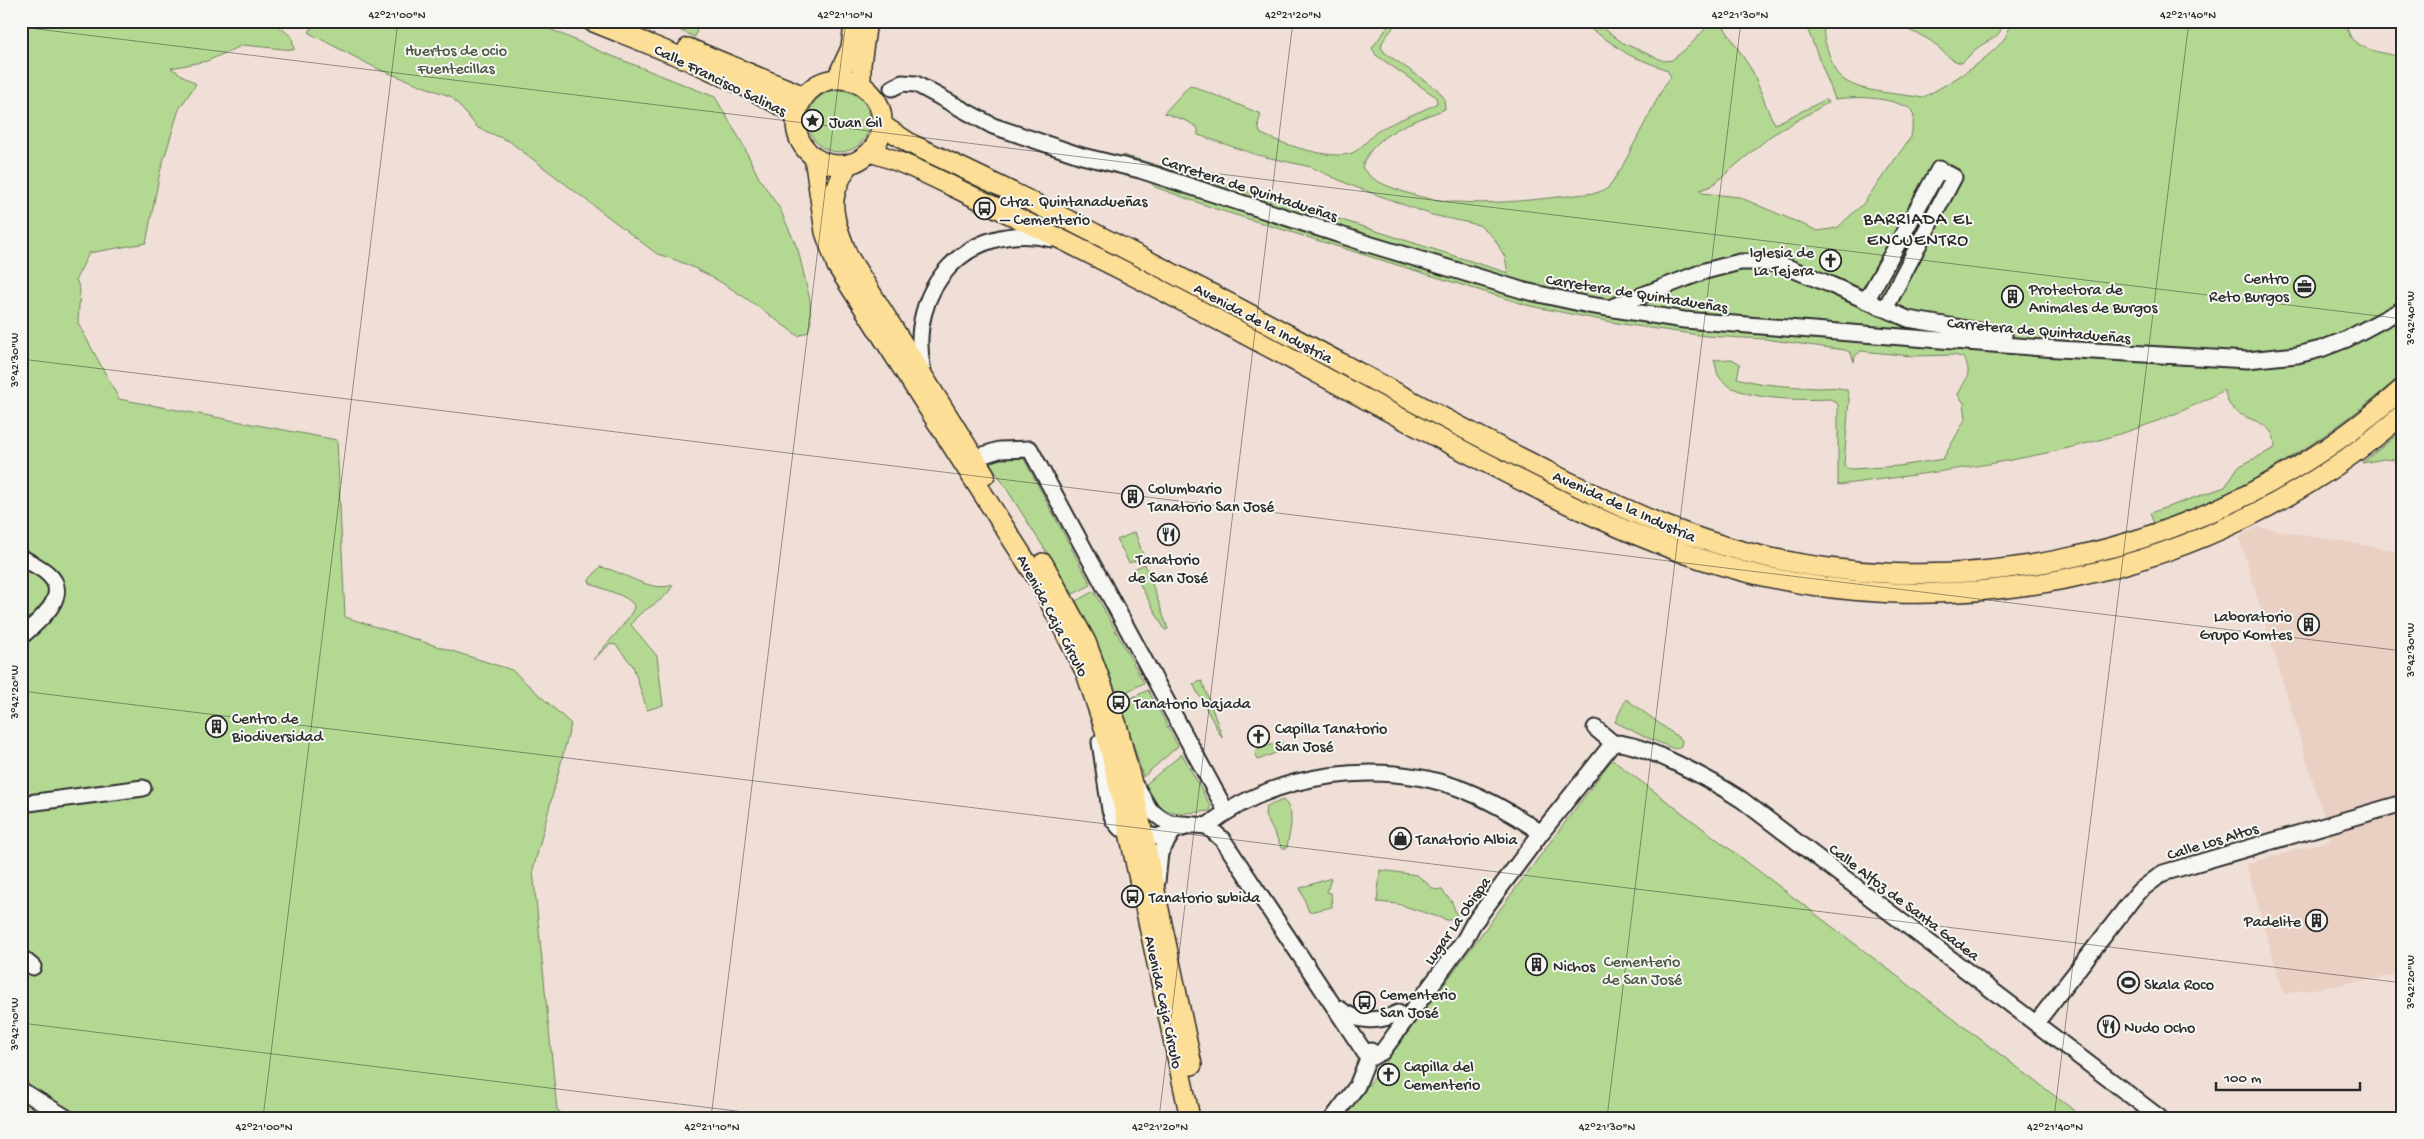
<svg xmlns="http://www.w3.org/2000/svg" width="2424" height="1139" viewBox="0 0 2424 1139" font-family="'Gochi Hand',sans-serif">
<style>
.built{fill:#eacfc3}
.green{fill:#b3d892;stroke:#6f825e}
.lines{fill:none;stroke-linecap:round;stroke-linejoin:round}
.minor-casing{stroke:#2b2b2b;stroke-width:19}
.major-casing{stroke:#2b2b2b;stroke-width:22}
.minor{stroke:#f6f6f2;stroke-width:15}
.major{stroke:#fdde96;stroke-width:19}
.ticks{fill:none;stroke:#2b2b2b;stroke-width:1;stroke-opacity:0.45}
.labels{text-anchor:middle;stroke-width:4;stroke-linejoin:round;paint-order:stroke}
.park-label{font-size:16px;fill:#4d5645;stroke:#f6f6f2}
.street-label{font-size:16px;fill:#2b2b2b;stroke:#f6f6f2}
.poi-label{font-size:16px;fill:#2b2b2b;stroke:#f6f6f2;text-anchor:start}
.neighbourhood-label{font-size:18px;letter-spacing:1px;fill:#2b2b2b;stroke:#f6f6f2}
.neatline{fill:none;stroke:#2b2b2b;stroke-width:2}
.ticks-label{font-size:12px;text-anchor:middle;fill:#2b2b2b}
</style>
<rect width="100%" height="100%" fill="#efdfd6"/>
<filter id="ink" filterUnits="userSpaceOnUse"><feTurbulence type="fractalNoise" baseFrequency=".02" numOctaves="2"/><feDisplacementMap in="SourceGraphic" scale="10" xChannelSelector="R" yChannelSelector="G"/><feConvolveMatrix kernelMatrix="1 2 1 2 8 2 1 2 1" color-interpolation-filters="sRGB"/></filter>
<g filter="url(#ink)">
<!-- built -->
<path class="built" d="M2257,527L2403,552V974L2284,994L2246,864L2331,840L2239,537Z"/>
<!-- green -->
<path class="green" d="M21,21H272L292,37L294,50L243,45L207,61L171,68L196,84L179,109L160,172L146,243L89,253L76,279L80,290L78,323L119,399L337,440L345,617L512,670L571,724L533,870L557,1110L568,1118H21Z
M314,21H532L597,50L715,97L741,141L759,178L780,209L798,250L810,300L811,322L808,332L798,336C756,305 709,268 657,254L509,141L478,128L452,97L378,69L309,33Z
M658,21L699,23L695,37Z
M1392,21H1398L1383,41L1381,47L1385,53L1437,89L1444,98L1445,109C1415,121 1373,133 1362,167C1369,178 1380,183 1393,188C1456,214 1530,199 1596,193L1607,189L1621,169L1664,86L1671,77L1667,70L1629,55L1579,21H1594L1623,43L1664,61L1672,60L1688,47L1707,27L1709,21H1720L1753,72L1769,113L1775,124L1825,100L1829,102L1772,135L1711,186L1700,190L1702,193L1739,197L1818,231L1837,228L1863,204L1911,137L1914,116L1911,109C1888,97 1861,96 1835,99L1809,33L1806,23L1808,21H1826C1821,34 1825,41 1829,54C1831,60 1833,67 1836,72C1851,94 1897,92 1922,98C1941,88 2017,46 2009,21H2344C2347,27 2349,36 2353,40C2365,51 2387,54 2403,57V374C2323,442 2253,487 2154,524L2150,513L2225,487L2238,467L2275,448C2275,416 2245,425 2230,405C2227,401 2226,395 2224,390C2110,454 1966,468 1838,485V404L1831,399C1805,400 1732,402 1718,375C1716,371 1716,364 1714,360L1732,359L1740,364L1737,378C1763,386 1789,386 1816,388C1827,388 1836,386 1847,390L1849,400L1844,464L1846,468L1852,469L1899,466L1943,459L1966,418L1964,403L1958,395C1965,379 1973,375 1964,358L1954,355L1912,356L1861,351L1855,356L1854,362L1851,353L1845,350L1765,339L1706,336L1622,324L1530,306L1216,209L1155,187L1123,155L1323,214L1508,273L1505,257L1494,238L1479,225L1432,215L1350,185L1311,167L1257,155L1198,135V128L1187,121L1164,113L1190,85L1261,114L1258,124L1260,133C1278,143 1332,161 1352,153C1362,149 1369,137 1378,131C1397,119 1418,114 1437,103L1436,97L1376,55L1372,48Z
M1894,21H2001C2004,37 1990,39 1980,46C1973,50 1968,58 1962,63C1947,61 1940,45 1926,38C1915,32 1904,30 1894,21Z
M808 121a31 31 0 1 1 62 0a31 31 0 1 1-62 0Z
M2403,430V461L2384,459L2362,463Z
M1011,456L1024,459L1091,585L1073,594L989,461Z
M1135,532L1144,558L1129,563L1117,540Z
M1145,564L1168,629L1165,630L1132,570Z
M600,567C624,571 649,593 673,585C661,607 640,607 631,625L657,656L663,705L647,710L633,666L616,645L610,644L593,660C602,649 633,617 634,606C629,595 602,590 590,583L589,580Z
M1094,591L1144,683L1118,696L1097,642L1076,601Z
M1202,681L1222,736V738L1193,684Z
M1148,690L1178,746L1143,777L1121,703Z
M1626,699L1682,740L1681,746L1675,749L1643,736L1615,722Z
M1281,741L1283,750L1258,760L1255,751Z
M1182,754L1211,807L1210,811C1177,814 1159,818 1146,784Z
M1611,761H1614L2084,1118H1344Z
M1283,800C1297,812 1289,832 1287,848H1282L1265,815L1266,807Z
M1380,870L1417,875L1435,890L1441,889L1452,902L1458,919L1447,920L1398,904L1377,902Z
M1331,878L1327,892L1331,893L1332,907L1309,912L1300,888Z"/>
<g class="lines">
<defs>
<path id="minor" d="M892,88L902,83L916,84L993,126L1082,156L1140,170L1365,243L1525,291L1589,305L1684,320L2042,348L2247,360L2297,355L2321,349L2347,339L2403,309
M1866,301L1939,169L1954,177L1885,309
M1609,308L1705,271L1740,262H1766L1787,267L1829,284L1908,319L2004,335
M923,371C905,289 968,219 1052,239
M974,458L999,450L1030,449L1226,811
M21,557C30,563 41,567 48,574C73,596 36,623 21,637
M1595,728L1613,743
M1100,742L1110,810L1114,821L1120,828L1156,837L1189,826
M1613,743C1642,741 1716,783 1742,800L2160,1118
M1137,788L1150,810L1162,819L1170,823L1207,826L1223,840L1369,1059
M21,804L143,788
M1207,826C1276,771 1382,759 1464,790C1492,801 1517,816 1541,833
M1157,882L1160,853L1172,833
M21,957L33,967
M1338,1008C1356,1022 1378,1023 1398,1013
M2036,1023L2138,892L2163,873L2403,803
M1369,1059L1382,1052L1465,939L1473,924L1541,833L1613,743
M21,1090L67,1118
M1333,1118L1357,1086L1371,1051"/>
<path id="major" d="M591,21C660,49 733,75 796,115
M688,48L804,96
M837,78L851,48L854,25
M796 122a43 43 0 1 1 86 0a43 43 0 1 1-86 0Z
M861,85V64L867,21
M882,125L911,144C1043,205 1172,272 1300,341C1382,385 1464,430 1547,471C1599,497 1650,522 1705,540C1945,619 2217,556 2403,388
M870,152C905,162 937,179 970,195C1016,217 1061,239 1106,262C1224,321 1339,386 1456,447C1535,488 1616,531 1701,559C1941,637 2214,579 2403,414
M814,157L825,232L837,266L1040,583L1086,673L1105,730L1121,795L1190,1118
M848,164C843,174 837,184 835,194C830,214 841,237 848,256L985,475
M1043,563L1086,642L1117,725L1133,787L1192,1065"/>
</defs>
<!-- minor casing -->
<use href="#minor" class="minor-casing"/>
<!-- major casing -->
<use href="#major" class="major-casing"/>
<!-- minor -->
<use href="#minor" class="minor"/>
<!-- major -->
<use href="#major" class="major"/>
</g>
</g>
<!-- ticks -->
<path class="ticks" d="M21,27L2403,319M21,359L2403,651M21,691L2403,983M21,1023L793,1118M263,1118L398,21M711,1118L846,21M1159,1118L1293,21M1607,1118L1741,21M2054,1118L2189,21"/>
<!-- icons -->
<defs>
<symbol id="sight-ring" viewBox="-11 -11 22 22"><circle r="9.5" fill="#f6f6f2" stroke="#2b2b2b" stroke-width="1.5"/><path d="M0-6L1.8-2.2L6-1.7L2.9 1.2L3.7 5.4L0 3.3L-3.7 5.4L-2.9 1.2L-6-1.7L-1.8-2.2Z" fill="#2b2b2b"/></symbol>
<symbol id="bus-ring" viewBox="-11 -11 22 22"><circle r="9.5" fill="#f6f6f2" stroke="#2b2b2b" stroke-width="1.5"/><path d="M-5-6H5V4H4V6H2V4H-2V6H-4V4H-5ZM-3.5-4V0h7V-4ZM-3.5 1.2v1.5H-2V1.2ZM2 1.2v1.5H3.5V1.2Z" fill="#2b2b2b"/></symbol>
<symbol id="church-ring" viewBox="-11 -11 22 22"><circle r="9.5" fill="#f6f6f2" stroke="#2b2b2b" stroke-width="1.5"/><path d="M-1.2-6h2.4v3.5h3.3v2.4h-3.3V6h-2.4V-.1h-3.3v-2.4h3.3Z" fill="#2b2b2b"/></symbol>
<symbol id="office-ring" viewBox="-11 -11 22 22"><circle r="9.5" fill="#f6f6f2" stroke="#2b2b2b" stroke-width="1.5"/><path d="M-6-3h4V-5.5h4V-3h4V5H-6ZM-1-4.5V-3h2v-1.5ZM-6 0V1H6V0Z" fill="#2b2b2b"/></symbol>
<symbol id="building-ring" viewBox="-11 -11 22 22"><circle r="9.5" fill="#f6f6f2" stroke="#2b2b2b" stroke-width="1.5"/><path d="M-4-6H4V6H1V3H-1V6H-4ZM-2.5-4.3h1.7v1.8h-1.7ZM.8-4.3h1.7v1.8H.8ZM-2.5-1h1.7V.8h-1.7ZM.8-1h1.7V.8H.8Z" fill="#2b2b2b"/></symbol>
<symbol id="restaurant-ring" viewBox="-11 -11 22 22"><circle r="9.5" fill="#f6f6f2" stroke="#2b2b2b" stroke-width="1.5"/><path d="M-5-6h1v4h1v-4h1v4h1v-4h1v5L-1.5 .5V6h-2V.5L-5-1ZM5-6V6H3V1.5H1.5Q1.5-4 5-6Z" fill="#2b2b2b"/></symbol>
<symbol id="shop-ring" viewBox="-11 -11 22 22"><circle r="9.5" fill="#f6f6f2" stroke="#2b2b2b" stroke-width="1.5"/><path d="M-5-2.5h2.3a2.7 3.5 0 0 1 5.4 0H5L5.5 6h-11ZM-1.5-2.5h3a1.5 2.3 0 0 0-3 0Z" fill="#2b2b2b"/></symbol>
<symbol id="stadium-ring" viewBox="-11 -11 22 22"><circle r="9.5" fill="#f6f6f2" stroke="#2b2b2b" stroke-width="1.5"/><path d="M0-5a6.5 5 0 1 0 0 10a6.5 5 0 1 0 0-10ZM-3.5-1.8h7v3.6h-7Z" fill="#2b2b2b"/></symbol>
</defs>
<g fill-rule="evenodd">
<use href="#sight-ring" x="800" y="108" width="25" height="25"/>
<use href="#bus-ring" x="972" y="196" width="25" height="25"/>
<use href="#church-ring" x="1818" y="248" width="25" height="25"/>
<use href="#office-ring" x="2292" y="274" width="25" height="25"/>
<use href="#building-ring" x="2000" y="284" width="25" height="25"/>
<use href="#building-ring" x="1120" y="484" width="25" height="25"/>
<use href="#restaurant-ring" x="1156" y="522" width="25" height="25"/>
<use href="#building-ring" x="2296" y="612" width="25" height="25"/>
<use href="#bus-ring" x="1106" y="690" width="25" height="25"/>
<use href="#building-ring" x="204" y="714" width="25" height="25"/>
<use href="#church-ring" x="1246" y="724" width="25" height="25"/>
<use href="#shop-ring" x="1388" y="826" width="25" height="25"/>
<use href="#bus-ring" x="1120" y="884" width="25" height="25"/>
<use href="#building-ring" x="2304" y="908" width="25" height="25"/>
<use href="#building-ring" x="1524" y="952" width="25" height="25"/>
<use href="#stadium-ring" x="2116" y="970" width="25" height="25"/>
<use href="#bus-ring" x="1352" y="990" width="25" height="25"/>
<use href="#restaurant-ring" x="2096" y="1014" width="25" height="25"/>
<use href="#church-ring" x="1376" y="1062" width="25" height="25"/>
</g>
<g class="labels">
<!-- park labels -->
<g class="park-label">
<text x="456" y="55">Huertos de ocio<tspan x="456" dy="18">Fuentecillas</tspan></text>
<text x="1642" y="966">Cementerio<tspan x="1642" dy="18">de San José</tspan></text>
</g>
<!-- street labels -->
<g class="street-label">
<text transform="translate(721 79) rotate(26)" y="6">Calle Francisco Salinas</text>
<text transform="translate(1250 187) rotate(18)" y="6">Carretera de Quintadueñas</text>
<text transform="translate(1637 292) rotate(9)" y="6">Carretera de Quintadueñas</text>
<text transform="translate(1264 322) rotate(28)" y="6">Avenida de la Industria</text>
<text transform="translate(2039 329) rotate(5)" y="6">Carretera de Quintadueñas</text>
<text transform="translate(1625 505) rotate(24)" y="6">Avenida de la Industria</text>
<text transform="translate(1054 615) rotate(62)" y="6">Avenida Caja Círculo</text>
<text transform="translate(2212 840) rotate(-17)" y="6">Calle Los Altos</text>
<text transform="translate(1905 901) rotate(37)" y="6">Calle Alfoz de Santa Gadea</text>
<text transform="translate(1456 920) rotate(-55)" y="6">Lugar La Obispa</text>
<text transform="translate(1165 1002) rotate(78)" y="6">Avenida Caja Círculo</text>
</g>
<!-- poi labels -->
<g class="poi-label">
<text x="829" y="127">Juan Gil</text>
<text x="1000" y="206">Ctra. Quintanadueñas<tspan x="1000" dy="18">– Cementerio</tspan></text>
<text x="1814" y="257" text-anchor="end">Iglesia de<tspan x="1814" dy="18">La Tejera</tspan></text>
<text x="2289" y="283" text-anchor="end">Centro<tspan x="2289" dy="18">Reto Burgos</tspan></text>
<text x="2029" y="294">Protectora de<tspan x="2029" dy="18">Animales de Burgos</tspan></text>
<text x="1148" y="493">Columbario<tspan x="1148" dy="18">Tanatorio San José</tspan></text>
<text x="1168" y="564" text-anchor="middle">Tanatorio<tspan x="1168" dy="18">de San José</tspan></text>
<text x="2292" y="621" text-anchor="end">Laboratorio<tspan x="2292" dy="18">Grupo Komtes</tspan></text>
<text x="1134" y="708">Tanatorio bajada</text>
<text x="232" y="723">Centro de<tspan x="232" dy="18">Biodiversidad</tspan></text>
<text x="1275" y="733">Capilla Tanatorio<tspan x="1275" dy="18">San José</tspan></text>
<text x="1416" y="844">Tanatorio Albia</text>
<text x="1149" y="902">Tanatorio subida</text>
<text x="2301" y="926" text-anchor="end">Padelite</text>
<text x="1553" y="971">Nichos</text>
<text x="2144" y="989">Skala Roco</text>
<text x="1380" y="999">Cementerio<tspan x="1380" dy="18">San José</tspan></text>
<text x="2124" y="1032">Nudo Ocho</text>
<text x="1404" y="1071">Capilla del<tspan x="1404" dy="18">Cementerio</tspan></text>
</g>
<!-- neighbourhood labels -->
<g class="neighbourhood-label">
<text x="1918" y="224">BARRIADA EL<tspan x="1918" dy="21">ENCUENTRO</tspan></text>
</g>
</g>
<!-- margin -->
<rect width="2424" height="1139" fill="none" stroke="#f6f6f2" stroke-width="55"/>
<!-- scale -->
<path d="M2216 1082v8h144v-8" fill="none" stroke="#2b2b2b" stroke-width="2.5"/>
<text x="2224" y="1082" font-size="15" fill="#2b2b2b" stroke="#f6f6f2" stroke-width="4" paint-order="stroke">100 m</text>
<rect x="28" y="28" width="2368" height="1084" class="neatline"/>
<g class="ticks-label">
<text x="397" y="18">42°21'00"N</text>
<text x="845" y="18">42°21'10"N</text>
<text x="1293" y="18">42°21'20"N</text>
<text x="1740" y="18">42°21'30"N</text>
<text x="2188" y="18">42°21'40"N</text>
<text transform="translate(2410 318) rotate(-90)" y="4">3°42'40"W</text>
<text transform="translate(14 360) rotate(-90)" y="4">3°42'30"W</text>
<text transform="translate(2410 650) rotate(-90)" y="4">3°42'30"W</text>
<text transform="translate(14 692) rotate(-90)" y="4">3°42'20"W</text>
<text transform="translate(2410 982) rotate(-90)" y="4">3°42'20"W</text>
<text transform="translate(14 1024) rotate(-90)" y="4">3°42'10"W</text>
<text x="264" y="1130">42°21'00"N</text>
<text x="712" y="1130">42°21'10"N</text>
<text x="1160" y="1130">42°21'20"N</text>
<text x="1607" y="1130">42°21'30"N</text>
<text x="2055" y="1130">42°21'40"N</text>
</g>
</svg>
